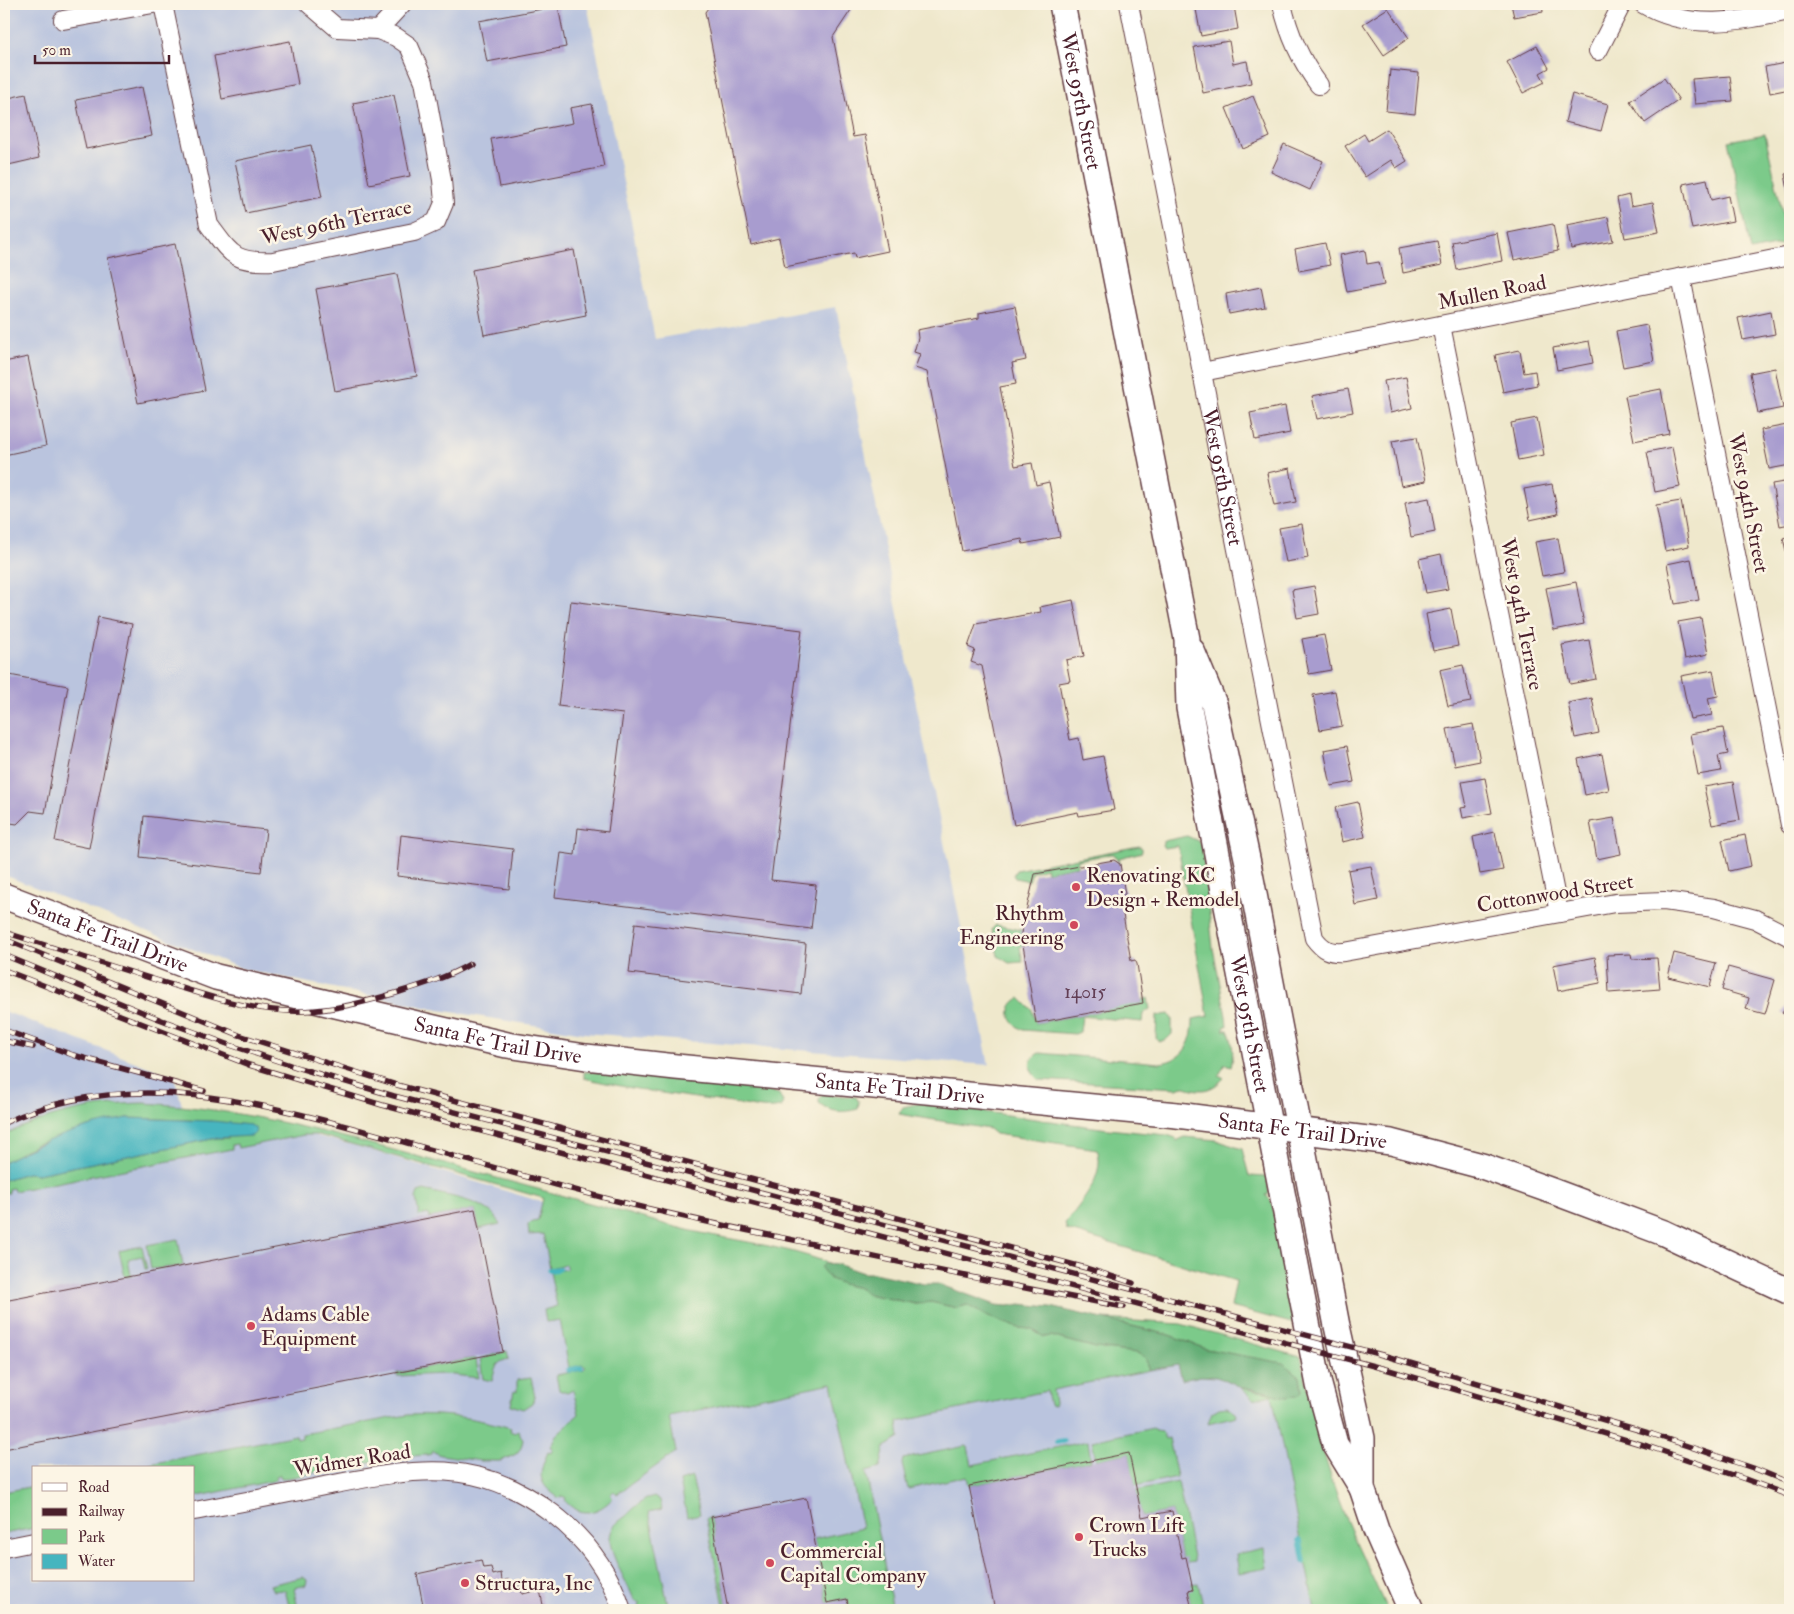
<svg xmlns="http://www.w3.org/2000/svg" width="1794" height="1614" viewBox="0 0 1794 1614" font-family="'IM FELL Double Pica',serif">
<style>
.industrial{fill:#bac4de;fill-rule:evenodd}
.green{fill:#7bca8a;stroke:#62745a}
.forest{fill:#64ae76;stroke:#576650}
.water{fill:#46b5bf;stroke:#486a75}
.lines{fill:none;stroke-linecap:round;stroke-linejoin:round}
.stream{stroke:#46b5bf;stroke-width:5.5}
.building{fill:#a89ccf}
.minor-casing{stroke:#633d43;stroke-width:20}
.secondary-casing{stroke:#633d43;stroke-width:28}
.minor{stroke:#fff;stroke-width:18}
.secondary{stroke:#fff;stroke-width:25}
.rail-casing{stroke:#4a1f2b;stroke-width:5.5}
.rail{stroke:#fcf5e5;stroke-width:4;stroke-dasharray:11;stroke-linecap:butt}
.poi-dot{fill:#d1495b;stroke:#fcf5e5;stroke-width:2}
.labels{text-anchor:middle;stroke-width:5;stroke-linejoin:round;paint-order:stroke}
.number-label{font-size:19px;fill:#623e54}
.street-label{font-size:21px;fill:#4a1f2b;stroke:#fcf5e5}
.poi-label{font-size:21px;fill:#4a1f2b;stroke:#fcf5e5;text-anchor:start}
</style>
<rect width="100%" height="100%" fill="#fcf5e5"/>
<filter id="ink" filterUnits="userSpaceOnUse"><feTurbulence type="fractalNoise" baseFrequency=".02" numOctaves="2"/><feDisplacementMap in="SourceGraphic" scale="10" xChannelSelector="R" yChannelSelector="G"/><feConvolveMatrix kernelMatrix="1 2 1 2 8 2 1 2 1" color-interpolation-filters="sRGB"/></filter>
<filter id="wash" filterUnits="userSpaceOnUse"><feTurbulence type="fractalNoise" baseFrequency=".0096" numOctaves="4" result="noise"/><feDisplacementMap in="SourceGraphic" scale="20" xChannelSelector="R" yChannelSelector="G"/><feGaussianBlur stdDeviation="1.12" result="paint"/><feColorMatrix in="noise" values="0 0 0 0 0 0 0 0 0 0 0 0 0 0 0 0 0 1.4 0 .05"/><feComposite in="paint" operator="in"/></filter>
<g filter="url(#wash)">
<rect width="100%" height="100%" fill="#efe8cc"/>
<!-- industrial -->
<path class="industrial" d="M4,4H587L655,339L836,307L989,1065L584,1033L439,1010L243,969L4,875Z
M4,1011L174,1077L183,1109L293,1130L360,1147L645,1233L1288,1380L1368,1610H4ZM34,1468H194V1580H34Z"/>
<!-- green -->
<path class="green" d="M1765,134L1789,243L1751,251L1728,141Z
M1187,836L1198,841L1202,847L1213,948L1226,1016L1227,1026L1224,1027V1030H1228C1233,1041 1234,1055 1231,1066L1225,1064L1219,1075L1224,1078C1209,1094 1198,1091 1182,1086L1177,1088L1039,1080C1029,1072 1026,1060 1039,1053L1160,1063C1185,1060 1193,1041 1193,1019L1208,1016L1178,846L1164,848L1162,845L1164,841Z
M1139,846L1142,848V852L1119,858L1120,864L1113,854H1110L1078,860L1077,866L1047,872L1046,868L1032,872L1029,881L1015,878L1013,875L1016,870Z
M996,925L1022,930L1023,946L1020,947L1023,962L1009,963L998,956L992,929Z
M1020,998L1032,1010L1036,1023L1107,1010V1007L1138,1001L1140,1005L1144,999L1148,998L1150,1009L1143,1014L1142,1022L1082,1016L1080,1032L1075,1034L1023,1030C1008,1023 1004,1006 1020,998Z
M1169,1014L1172,1019V1034L1167,1039L1159,1042L1156,1038L1157,1016Z
M584,1072H610L760,1089L779,1094L783,1102L781,1107C762,1111 750,1105 732,1103C682,1096 633,1090 584,1078Z
M823,1094L856,1097L859,1102L858,1109C843,1113 831,1113 819,1103V1099Z
M144,1103C247,1109 333,1134 431,1160C510,1182 589,1202 668,1225C721,1240 777,1243 829,1263L825,1264L842,1284L859,1288L867,1294L916,1304L931,1302L957,1308L967,1305L986,1316L1019,1328L1031,1329L1044,1337L1051,1336L1096,1348L1137,1353L1145,1357L1150,1370L1053,1390L1055,1403L1054,1406L1050,1405L1047,1391L898,1422L900,1438L885,1447L880,1468L866,1472L893,1610H849L847,1599L827,1603L814,1539L862,1528L832,1383L669,1416L676,1452L617,1494L614,1491L610,1495L613,1498C598,1514 581,1518 565,1501L566,1498L562,1496L559,1498C537,1483 538,1475 548,1452L551,1453L553,1448L550,1447L556,1435L579,1414L573,1390L567,1393L559,1390L556,1375L583,1370L586,1367L582,1365L569,1368L560,1320L546,1322L544,1310L557,1306L550,1272L567,1269L565,1264L550,1268L543,1234L529,1235L528,1225L532,1221L538,1220L543,1198L319,1135H304L238,1148L237,1144L232,1145V1149L14,1191L13,1188L8,1189L9,1193H4V1180L27,1173L38,1174L217,1138H229L213,1121L127,1118L37,1144L4,1162V1135C48,1114 95,1104 144,1103Z
M920,1103L1108,1129L1167,1135L1176,1138V1141L1185,1137L1216,1140L1242,1149L1249,1176L1267,1177L1269,1194L1266,1195L1272,1202L1287,1285L1285,1286V1289L1290,1293L1295,1324L1231,1307L1236,1281L1067,1230L1065,1224C1068,1218 1071,1216 1075,1211C1088,1194 1105,1171 1097,1149L995,1134L989,1129L899,1114L903,1107Z
M424,1190C445,1196 492,1201 500,1224L479,1229L475,1209L429,1218L428,1214L419,1216L416,1198L418,1192Z
M178,1239L183,1266L151,1269L147,1245Z
M142,1246L147,1269H145L142,1256L128,1259L131,1276L125,1277L119,1251Z
M1103,1319L1181,1324L1301,1357C1313,1412 1325,1467 1346,1519C1359,1550 1374,1580 1387,1610H1315L1272,1395L1253,1399L1241,1388L1277,1394L1302,1392L1300,1377L1294,1373L1243,1356L1206,1349L1169,1335Z
M507,1351L509,1359C495,1362 495,1368 492,1381L483,1379L480,1359Z
M468,1359H476L479,1378L445,1374L397,1376V1373Z
M531,1378L535,1396L532,1403L523,1409L511,1405L514,1391L517,1392V1380Z
M1219,1408L1227,1407L1236,1413L1237,1416L1208,1423L1212,1412Z
M408,1415C444,1413 476,1418 511,1428L510,1431L515,1433L518,1430L523,1440L521,1448L516,1454L501,1461H481L441,1455L432,1451L431,1454L427,1455L396,1457L288,1478H281L280,1475L276,1476V1479L273,1481L194,1497V1468H150V1464L296,1435L297,1439L302,1438V1434Z
M1153,1428L1155,1431L1162,1432L1165,1439L1169,1438L1177,1477L1135,1486L1129,1453L1096,1460L1092,1441Z
M1088,1441L1091,1461L969,1486L967,1476L908,1489L902,1464L903,1459L966,1446L968,1447L972,1465Z
M692,1477L700,1514L687,1517L680,1481Z
M1178,1482L1194,1562L1187,1563L1182,1558L1172,1511L1142,1517L1136,1491Z
M34,1486V1528L4,1534V1492Z
M654,1496L660,1500L662,1509L649,1512L669,1610H638L639,1602H636L634,1600C628,1582 603,1547 612,1530C614,1524 621,1520 626,1516C634,1508 643,1499 654,1496Z
M711,1517L724,1581H722L728,1610H725L706,1518Z
M1264,1548L1267,1568L1239,1573L1236,1554Z
M303,1577L307,1580L306,1585L294,1588L298,1610H290L285,1590L273,1591L270,1585Z
M1198,1583L1204,1610H1192L1188,1591L1191,1584Z"/>
<!-- forest -->
<path class="forest" d="M825,1263L837,1264L863,1273H874L924,1284H938L996,1305L1008,1306L1020,1304L1051,1307L1103,1319L1169,1335L1206,1349L1283,1363L1300,1377L1302,1392L1298,1396L1286,1397L1254,1389L1241,1388L1231,1382L1216,1377L1201,1376L1182,1380L1178,1365L1150,1370L1145,1357L1137,1353L1096,1348L1051,1336L1044,1337L1031,1329L1019,1328L986,1316L967,1305L957,1308L931,1302L916,1304L867,1294L859,1288L842,1284L830,1279L821,1268Z"/>
<!-- water -->
<path class="water" d="M127,1118L213,1121L251,1125L255,1128L256,1132L252,1136L217,1138L38,1174L27,1173L4,1180V1162C46,1139 80,1127 127,1118Z"/>
<g class="lines">
<!-- stream -->
<path class="stream" d="M550,1270L559,1269
M569,1370L581,1368
M1057,1442L1063,1441
M1300,1540L1304,1561"/>
</g>
<g id="blocks">
<!-- building -->
<path class="building" d="M711,4H855L833,37L853,137L865,135L888,251L855,258L854,253L785,267L779,238L751,245L705,12Z
M1195,4H1221L1222,9L1234,6L1238,29L1201,36Z
M1511,4H1542L1543,12L1514,17Z
M558,6L566,47L487,62L479,21Z
M1388,8L1409,38L1384,55L1363,24Z
M290,41L298,84L222,99L214,56Z
M1229,41L1233,64L1247,61L1251,83L1203,93L1194,47Z
M1537,46L1549,68L1540,73L1545,82L1523,93L1507,62Z
M1790,62V89L1770,93L1765,67Z
M1390,70L1419,73L1415,114L1386,111Z
M1730,76L1733,101L1695,104L1692,79Z
M1664,78L1679,100L1645,123L1630,101Z
M142,87L152,136L86,149L76,100Z
M26,94L39,158L4,166V99Z
M1572,94L1608,104L1601,131L1565,122Z
M394,95L410,176L369,184L353,103Z
M1253,96L1270,137L1243,149L1226,108Z
M592,104L604,167L500,187L491,139L573,123L570,108Z
M1387,129L1407,161L1396,168L1391,160L1365,177L1345,146L1364,134L1368,141Z
M1284,144L1323,161L1310,190L1271,172Z
M311,145L322,197L246,213L235,161Z
M1790,173V196H1789L1785,174Z
M1707,179L1711,200L1728,196L1733,221L1692,229L1683,184Z
M1629,195L1631,206L1653,202L1659,232L1625,238L1617,198Z
M1608,217L1613,241L1571,249L1567,225Z
M1553,224L1558,251L1514,260L1508,233Z
M1497,233L1502,261L1457,270L1452,242Z
M1437,241L1442,265L1403,273L1399,248Z
M1325,243L1330,265L1299,271L1295,249Z
M175,244L205,390L138,403L108,258Z
M574,250L586,315L484,335L472,270Z
M1365,250L1367,264L1379,262L1384,285L1347,292L1340,255Z
M397,274L417,376L335,391L316,289Z
M1261,287L1265,307L1229,314L1226,294Z
M1015,306L1026,360L1012,363L1016,384L1000,387L1015,466L1032,463L1036,485L1049,482L1060,537L1023,544L1022,539L962,551L927,372L915,368L920,354L914,352L918,338L917,330L979,318V313Z
M1771,311L1775,334L1743,340L1738,318Z
M1647,325L1654,361L1623,367L1616,331Z
M1589,341L1593,363L1557,370L1553,348Z
M1520,350L1524,373L1535,371L1537,385L1503,392L1495,355Z
M28,357L46,446L4,455V362Z
M1775,368L1783,408L1758,413L1750,373Z
M1406,377L1412,408L1390,413L1384,381Z
M1348,389L1353,412L1317,419L1312,396Z
M1661,389L1669,434L1634,441L1625,396Z
M1285,406L1290,433L1255,440L1250,413Z
M1537,418L1544,455L1518,460L1511,423Z
M1787,425L1790,442V465L1769,469L1761,430Z
M1417,437L1426,481L1401,486L1392,441Z
M1672,447L1680,487L1655,492L1647,452Z
M1290,468L1296,502L1274,506L1267,473Z
M1790,481V524L1780,526L1772,484Z
M1552,484L1558,514L1530,520L1524,489Z
M1429,498L1435,532L1411,537L1405,503Z
M1681,501L1689,546L1665,551L1656,505Z
M1302,524L1308,558L1286,562L1279,528Z
M1790,536V560H1788L1783,538Z
M1558,538L1564,572L1542,576L1535,542Z
M1441,554L1448,589L1426,593L1419,559Z
M1691,559L1699,600L1675,604L1667,564Z
M1576,582L1584,624L1554,630L1546,588Z
M1314,586L1319,614L1297,618L1292,590Z
M1073,600L1084,656L1066,660L1070,681L1059,683L1070,740L1079,738L1083,760L1103,756L1114,810L1079,816L1078,812L1014,825L982,666L971,662L975,650L968,647L976,624L1041,612L1040,607Z
M571,601L802,630L771,880L816,885L811,929L555,897L561,853L575,855L578,828L608,832L623,714L558,706Z
M1451,609L1458,646L1433,651L1426,614Z
M98,617L132,624L89,848L55,841Z
M1701,618L1708,654L1685,659L1678,622Z
M1324,635L1331,670L1309,674L1302,639Z
M1589,640L1596,679L1570,684L1562,645Z
M1463,665L1471,702L1448,706L1440,670Z
M1713,670L1718,696L1708,698L1712,715L1690,719L1681,676Z
M4,674L68,686L45,813L30,811L17,824L4,822Z
M1335,691L1342,726L1320,730L1313,695Z
M1592,698L1599,733L1575,738L1568,703Z
M1473,724L1480,761L1455,766L1447,729Z
M1723,728L1728,754L1718,756L1721,771L1698,775L1690,734Z
M1347,746L1354,782L1331,786L1324,750Z
M1602,754L1609,790L1585,795L1578,759Z
M1485,778L1492,813L1463,818L1461,808L1467,807L1462,782Z
M1733,782L1740,820L1712,825L1704,787Z
M1358,802L1365,837L1342,842L1335,807Z
M144,816L266,830L261,872L140,857Z
M1614,818L1621,854L1597,859L1590,822Z
M1495,832L1503,870L1480,874L1473,837Z
M401,835L513,849L509,889L397,876Z
M1745,835L1751,866L1729,871L1722,840Z
M1114,860L1120,864L1125,894L1120,897L1131,961L1135,960L1137,964L1143,1003L1036,1023L1021,933L1035,874Z
M1371,866L1378,900L1355,905L1348,870Z
M635,923L806,944L801,994L629,973Z
M1674,953L1716,963L1710,987L1668,977Z
M1631,954L1632,959L1657,958L1660,989L1609,993L1607,955Z
M1595,957L1600,983L1558,991L1553,965Z
M1728,967L1775,980L1765,1014L1746,1009L1749,998L1722,990Z
M1790,1001V1018L1782,1013Z
M475,1209L503,1352L4,1449V1301Z
M1129,1453L1142,1517L1172,1511L1182,1558L1186,1557L1193,1590L1188,1591L1192,1610H995L969,1486Z
M806,1498L827,1603L847,1599L849,1610H728L711,1517Z
M481,1560L483,1568L491,1567L493,1575L501,1573L502,1581L510,1579L512,1588L520,1586L522,1594L540,1590L544,1610H424L417,1574Z"/>
</g>
</g>
<g filter="url(#ink)">
<use href="#blocks" fill-opacity="0" stroke="#633d43" stroke-width="1"/>
<g class="lines">
<defs>
<g id="minor">
<path d="M163,4L209,225C231,254 233,263 273,261L414,232L436,222L444,203L442,180L424,81L409,46L396,37L378,30L337,28L309,4"/>
<path id="s1" d="M1129,4L1314,938C1323,950 1329,953 1344,952L1615,903L1664,901L1714,908L1755,919L1790,937"/>
<path d="M1282,4C1289,35 1300,60 1319,85"/>
<path d="M1643,4C1689,32 1741,21 1790,11"/>
<path d="M63,20L153,4"/>
<path d="M378,30L402,4"/>
<path d="M1598,51L1622,4"/>
<path d="M1681,277L1790,825"/>
<path d="M1441,325L1559,913"/>
<path d="M1202,372L1790,256"/>
<path d="M194,1511C237,1503 281,1495 324,1486C413,1469 475,1455 552,1513C586,1539 609,1570 622,1610"/>
<path d="M4,1548L34,1542"/>
</g>
<g id="secondary">
<path id="s2" d="M1062,4L1187,639L1189,708L1319,1385L1335,1444L1362,1488L1376,1530L1411,1610"/>
<path d="M1192,651L1214,704L1248,863L1337,1326L1362,1438V1488"/>
<path id="s3" d="M4,896L216,977L507,1045L586,1057L676,1067L1177,1115L1391,1142L1482,1166L1552,1191L1664,1233L1790,1292"/>
</g>
</defs>
<!-- minor casing -->
<use href="#minor" class="minor-casing"/>
<!-- secondary casing -->
<use href="#secondary" class="secondary-casing"/>
<!-- minor -->
<use href="#minor" class="minor"/>
<!-- secondary -->
<use href="#secondary" class="secondary"/>
<defs>
<path id="rail" d="M4,932C54,948 105,964 156,980C203,994 253,1013 303,1011C335,1010 365,1002 396,993C422,985 446,978 470,964
M4,939L239,1035L397,1085L1086,1268L1133,1283
M4,955L159,1019L230,1045L299,1068L394,1096L1386,1356L1652,1434L1753,1468L1790,1483
M4,970L249,1065L382,1105L1389,1370L1647,1446L1745,1479L1790,1496
M4,1030L73,1055L204,1091
M4,1041L33,1047
M4,1123C129,1064 267,1104 393,1139C469,1160 545,1183 621,1202C685,1218 749,1231 813,1244C917,1266 1020,1288 1124,1307"/>
</defs>
<!-- rail casing -->
<use href="#rail" class="rail-casing"/>
<!-- rail -->
<use href="#rail" class="rail"/>
</g>
</g>
<!-- markers -->
<g class="poi-dot">
<circle cx="1076" cy="887" r="5"/>
<circle cx="1074" cy="925" r="5"/>
<circle cx="251" cy="1326" r="5"/>
<circle cx="1079" cy="1537" r="5"/>
<circle cx="770" cy="1563" r="5"/>
<circle cx="465" cy="1583" r="5"/>
</g>
<g class="labels">
<!-- number labels -->
<g class="number-label">
<text x="1085" y="998">14015</text>
</g>
<!-- street labels -->
<g class="street-label">
<text dy="7" stroke="none"><textPath href="#s2" startOffset="99">West 95th Street</textPath></text>
<text transform="translate(336 222) rotate(-12)" y="7">West 96th Terrace</text>
<text transform="translate(1492 292) rotate(-11)" y="7">Mullen Road</text>
<text dy="7" stroke="none"><textPath href="#s1" startOffset="482">West 95th Street</textPath></text>
<text transform="translate(1749 503) rotate(79)" y="7">West 94th Street</text>
<text transform="translate(1522 614) rotate(79)" y="7">West 94th Terrace</text>
<text transform="translate(1555 893) rotate(-9)" y="7">Cottonwood Street</text>
<text dy="7" stroke="none"><textPath href="#s3" startOffset="111">Santa Fe Trail Drive</textPath></text>
<text dy="7" stroke="none"><textPath href="#s2" startOffset="1038">West 95th Street</textPath></text>
<text dy="7" stroke="none"><textPath href="#s3" startOffset="516">Santa Fe Trail Drive</textPath></text>
<text dy="7" stroke="none"><textPath href="#s3" startOffset="921">Santa Fe Trail Drive</textPath></text>
<text dy="7" stroke="none"><textPath href="#s3" startOffset="1326">Santa Fe Trail Drive</textPath></text>
<text transform="translate(352 1460) rotate(-9)" y="7">Widmer Road</text>
</g>
<!-- poi labels -->
<g class="poi-label">
<text x="1086" y="882">Renovating KC<tspan x="1086" dy="24">Design + Remodel</tspan></text>
<text x="1064" y="920" text-anchor="end">Rhythm<tspan x="1064" dy="24">Engineering</tspan></text>
<text x="261" y="1321">Adams Cable<tspan x="261" dy="24">Equipment</tspan></text>
<text x="1089" y="1532">Crown Lift<tspan x="1089" dy="24">Trucks</tspan></text>
<text x="780" y="1558">Commercial<tspan x="780" dy="24">Capital Company</tspan></text>
<text x="475" y="1590">Structura, Inc</text>
</g>
</g>
<!-- margin -->
<rect width="1794" height="1614" fill="none" stroke="#fcf5e5" stroke-width="20"/>
<!-- legend -->
<rect x="32" y="1466" width="162" height="115" fill="#fcf5e5" stroke="#b59f9b"/>
<rect x="42" y="1483" width="25" height="8" fill="#ffffff" stroke="#b59f9b"/>
<text x="78" y="1492" font-size="15" fill="#4a1f2b">Road</text>
<rect x="42" y="1508" width="25" height="8" fill="#4a1f2b" stroke="#b59f9b"/>
<text x="78" y="1516" font-size="15" fill="#4a1f2b">Railway</text>
<rect x="42" y="1529" width="25" height="15" fill="#7bca8a" stroke="#b59f9b"/>
<text x="78" y="1542" font-size="15" fill="#4a1f2b">Park</text>
<rect x="42" y="1554" width="25" height="15" fill="#46b5bf" stroke="#b59f9b"/>
<text x="78" y="1566" font-size="15" fill="#4a1f2b">Water</text>
<!-- scale -->
<path d="M35 55v8h134v-8" fill="none" stroke="#4a1f2b" stroke-width="2.5"/>
<text x="42" y="55" font-size="15" fill="#4a1f2b" stroke="#fcf5e5" stroke-width="4" paint-order="stroke">50 m</text>
</svg>
